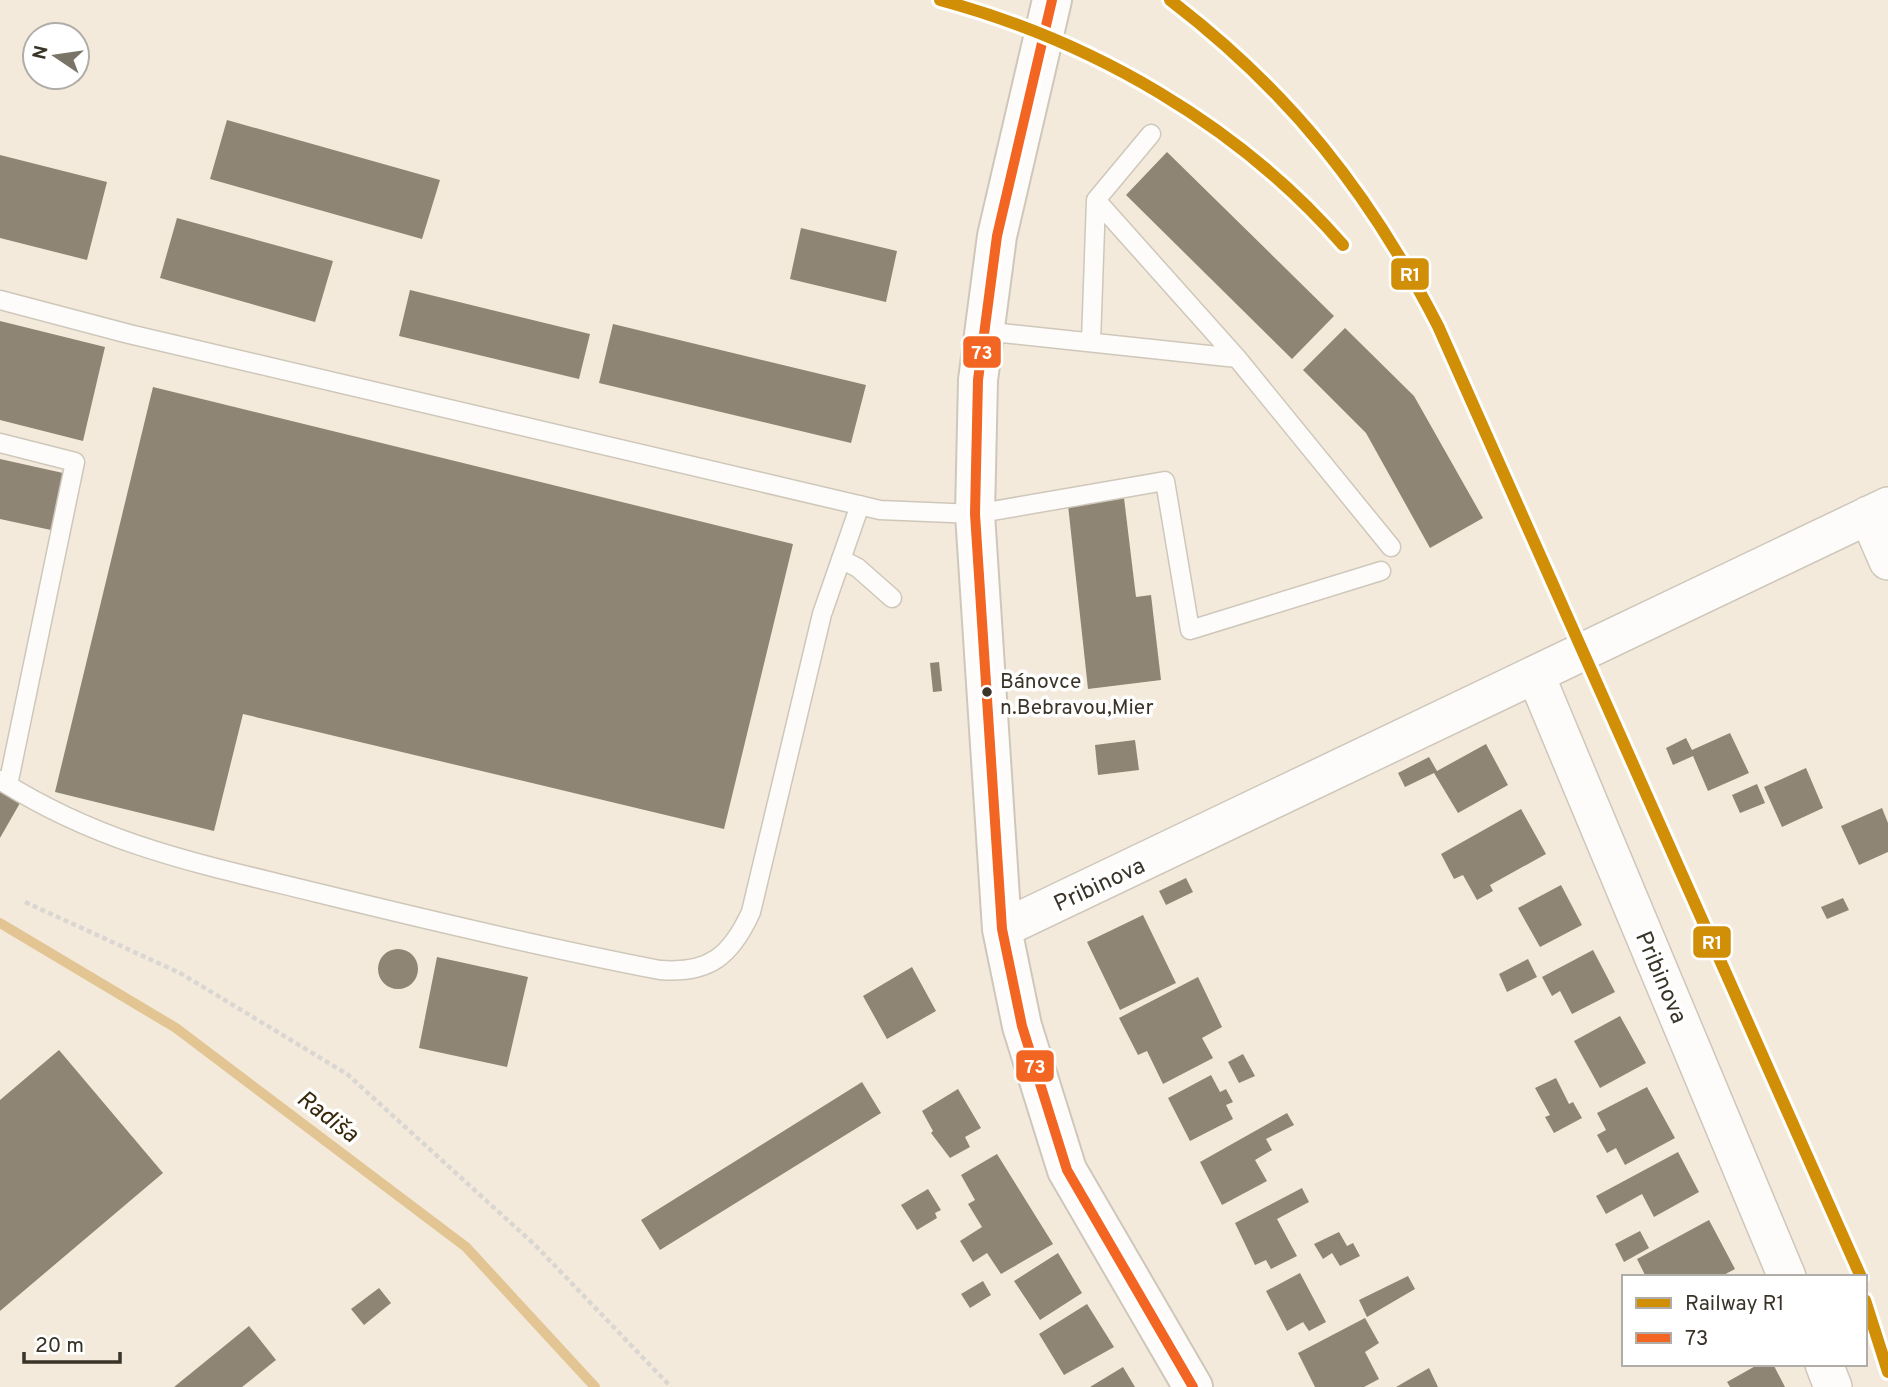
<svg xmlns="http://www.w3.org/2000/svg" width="1888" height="1387" viewBox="0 0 1888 1387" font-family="Overpass,sans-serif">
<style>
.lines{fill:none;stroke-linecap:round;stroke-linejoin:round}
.stream{stroke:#e3c594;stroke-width:10}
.building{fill:#8e8574}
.service-casing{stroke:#cec7ba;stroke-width:21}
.minor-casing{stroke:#cec7ba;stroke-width:40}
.tertiary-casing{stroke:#cec7ba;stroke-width:42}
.path{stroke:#dad6d2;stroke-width:4.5;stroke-dasharray:5 3.5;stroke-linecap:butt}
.service{stroke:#fdfcfa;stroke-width:18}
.minor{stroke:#fdfcfa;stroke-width:37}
.tertiary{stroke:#fdfcfa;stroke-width:38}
.bus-1-casing{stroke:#fff;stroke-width:16}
.bus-1{stroke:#f26522;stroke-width:10}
.rail-1-casing{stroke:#fff;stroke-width:18}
.rail-1{stroke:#d18f08;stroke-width:12}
.bus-dot{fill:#393328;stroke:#fff;stroke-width:2.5}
.labels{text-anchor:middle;stroke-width:7;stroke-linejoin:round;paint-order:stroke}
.bus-label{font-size:21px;fill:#393328;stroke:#fff;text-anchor:start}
.street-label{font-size:23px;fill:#393328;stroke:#fff}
.water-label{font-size:24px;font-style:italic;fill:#38280b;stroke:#fff}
.line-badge{stroke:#fff;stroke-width:2.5}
.badge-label{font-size:19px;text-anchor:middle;font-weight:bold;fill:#fff}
</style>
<rect width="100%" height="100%" fill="#f3eadb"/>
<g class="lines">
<!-- stream -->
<path class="stream" d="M0,923L176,1028L466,1247L595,1387"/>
</g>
<!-- building -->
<path class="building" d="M227,120L440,180L422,239L210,179Z
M1167,152L1334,316L1292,359L1126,195Z
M0,155L107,182L87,260L0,238Z
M177,218L333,261L315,322L160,278Z
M801,228L897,251L886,302L790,279Z
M410,290L590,334L579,379L399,336Z
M0,321L105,347L83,441L0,420Z
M613,324L866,385L851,443L599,383Z
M1345,328L1414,396L1483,518L1430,548L1366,433L1303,370Z
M153,387L793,544L724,829L243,714L214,831L55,792Z
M0,459L63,473L51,530L0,519Z
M1124,498L1136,597L1151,595L1161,680L1088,689L1068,505Z
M939,662L942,691L933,692L930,663Z
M1730,733L1749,773L1708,791L1693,756L1673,765L1666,748L1686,738L1692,750Z
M1135,740L1139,770L1098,775L1095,745Z
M1486,744L1508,785L1458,813L1434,773L1405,787L1398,773L1429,757L1437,771Z
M1806,768L1823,808L1782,827L1764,787Z
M1757,784L1765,803L1740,813L1732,795Z
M0,791L20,803L0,838Z
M1882,808L1888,823V852L1859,865L1841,826Z
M1521,809L1546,854L1490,885L1493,891L1477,900L1463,875L1454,879L1441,854Z
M1186,878L1193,892L1166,905L1159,891Z
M1561,885L1582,925L1540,947L1518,908Z
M1843,898L1849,910L1827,919L1821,907Z
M1143,915L1176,983L1120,1010L1087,942Z
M378 969a20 20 0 1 1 40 0a20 20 0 1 1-40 0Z
M1593,950L1615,992L1572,1014L1560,991L1552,996L1542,977Z
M437,957L528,977L507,1067L419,1048Z
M1528,959L1537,977L1507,992L1499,974Z
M912,967L936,1011L887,1039L863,996Z
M1198,977L1222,1027L1202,1038L1213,1058L1163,1084L1147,1051L1138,1055L1119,1018Z
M1620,1016L1646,1063L1600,1088L1574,1041Z
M59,1050L163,1173L0,1311V1100Z
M1243,1054L1255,1076L1239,1083L1228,1062Z
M1211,1075L1220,1092L1226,1089L1233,1102L1226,1105L1233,1119L1190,1141L1168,1098Z
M1556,1078L1569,1104L1573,1102L1582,1118L1554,1133L1545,1117L1550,1115L1535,1088Z
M862,1082L881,1113L660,1250L641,1220Z
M1647,1087L1675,1138L1625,1165L1616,1148L1607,1153L1597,1135L1606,1130L1597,1113Z
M958,1089L981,1128L965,1137L970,1147L950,1158L931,1133L933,1131L922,1111Z
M1287,1113L1294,1125L1266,1139L1272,1150L1255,1160L1267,1181L1222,1205L1200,1162Z
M1678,1152L1699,1192L1654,1217L1642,1194L1606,1214L1596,1196Z
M997,1154L1053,1244L1001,1274L987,1253L973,1262L960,1241L982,1227L968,1204L975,1200L961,1175Z
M1302,1188L1309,1202L1277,1219L1297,1256L1271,1269L1266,1260L1255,1265L1235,1223Z
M928,1189L941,1210L935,1213L937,1218L917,1230L901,1205Z
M1709,1220L1735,1269L1720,1277H1646L1637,1259Z
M1640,1231L1649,1248L1624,1262L1615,1244Z
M1339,1232L1347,1246L1353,1243L1360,1256L1340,1266L1332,1253L1323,1259L1314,1244Z
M1058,1253L1082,1293L1040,1320L1014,1281Z
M1300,1273L1326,1322L1309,1331L1303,1322L1287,1331L1266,1291Z
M1408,1276L1415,1289L1367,1317L1359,1300Z
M983,1281L991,1295L970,1308L961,1294Z
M379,1288L391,1303L364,1325L351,1309Z
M1087,1304L1114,1347L1064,1375L1039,1334Z
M1365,1318L1379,1343L1365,1352L1379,1379L1364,1387H1315L1298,1353Z
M249,1326L276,1360L242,1387H174Z
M1759,1364H1773L1785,1387H1730L1727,1382Z
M1123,1367L1135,1387H1090Z
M1429,1368L1438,1387H1396Z"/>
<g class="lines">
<defs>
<path id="service" d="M1151,134L1096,200L1237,358
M0,300L129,334L880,510L975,514L1165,481L1190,630L1381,571
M983,331L1237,358L1391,547
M1091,342L1096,200
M0,443L75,462L8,785
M841,559L858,568L892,598
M0,780C104,846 201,864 318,893C432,921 545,948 660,970C709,974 731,956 751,912L822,614L860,505"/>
<path id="minor" d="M1868,515L1888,561
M1536,676L1787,1277
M1002,929L1888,506
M1824,1364L1833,1387"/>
<path id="tertiary" d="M1052,0L997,236L978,380L975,514L1002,929L1022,1026L1067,1170L1193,1387"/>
</defs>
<!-- service casing -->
<use href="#service" class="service-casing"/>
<!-- minor casing -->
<use href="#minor" class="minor-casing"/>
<!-- tertiary casing -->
<use href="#tertiary" class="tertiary-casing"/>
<!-- path -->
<path class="path" d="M25,902L180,973L347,1074L535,1245L671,1387"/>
<!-- service -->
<use href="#service" class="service"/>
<!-- minor -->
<use href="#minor" class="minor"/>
<!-- tertiary -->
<use href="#tertiary" class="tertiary"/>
<defs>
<path id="bus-1" d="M1052,0L997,236L978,380L975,514L1002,929L1022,1026L1067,1170L1193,1387"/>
</defs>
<!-- bus-1 casing -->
<use href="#bus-1" class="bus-1-casing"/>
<!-- bus-1 -->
<use href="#bus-1" class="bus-1"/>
<defs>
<path id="rail-1" d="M940,0C1092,41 1239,125 1343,245
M1170,0C1290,92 1369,192 1438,326L1861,1277
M1865,1300L1888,1372"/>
</defs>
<!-- rail-1 casing -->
<use href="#rail-1" class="rail-1-casing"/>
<!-- rail-1 -->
<use href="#rail-1" class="rail-1"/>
</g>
<!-- markers -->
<circle class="bus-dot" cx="987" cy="692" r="6"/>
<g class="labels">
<!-- bus labels -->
<g class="bus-label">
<text x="1000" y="688">Bánovce<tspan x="1000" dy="26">n.Bebravou,Mier</tspan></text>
</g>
<!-- street labels -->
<g class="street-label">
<text transform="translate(1099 884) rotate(-25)" y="8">Pribinova</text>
<text transform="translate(1662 977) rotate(67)" y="8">Pribinova</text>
</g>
<!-- water labels -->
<g class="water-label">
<text transform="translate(328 1116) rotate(37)" y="8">Radiša</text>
</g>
</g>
<g class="line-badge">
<rect x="1390" y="257" width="40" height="34" rx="7" fill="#d18f08"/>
<rect x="962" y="335" width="40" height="34" rx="7" fill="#f26522"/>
<rect x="1692" y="925" width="40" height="34" rx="7" fill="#d18f08"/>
<rect x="1015" y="1049" width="40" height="34" rx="7" fill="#f26522"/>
</g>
<g class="badge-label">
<text x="1410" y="281">R1</text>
<text x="982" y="359">73</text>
<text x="1712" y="949">R1</text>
<text x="1035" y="1073">73</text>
</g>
<!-- legend -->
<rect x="1622" y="1275" width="245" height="91" fill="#ffffff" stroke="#b0ada9" stroke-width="2"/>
<rect x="1636" y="1298" width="35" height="10" fill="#d18f08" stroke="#b0ada9" stroke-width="2"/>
<text x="1685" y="1310" font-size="21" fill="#393328">Railway R1</text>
<rect x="1636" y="1333" width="35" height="10" fill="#f26522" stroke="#b0ada9" stroke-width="2"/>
<text x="1685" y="1345" font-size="21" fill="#393328">73</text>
<!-- north arrow -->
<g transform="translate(56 56) rotate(283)"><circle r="33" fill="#ffffff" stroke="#b0ada9" stroke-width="2"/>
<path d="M0-5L12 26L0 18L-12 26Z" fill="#7a7367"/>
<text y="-10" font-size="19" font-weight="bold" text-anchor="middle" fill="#393328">N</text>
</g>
<!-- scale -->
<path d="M24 1352v10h96v-10" fill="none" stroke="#393328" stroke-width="3.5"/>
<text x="35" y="1352" font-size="21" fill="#393328" stroke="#ffffff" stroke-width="5" paint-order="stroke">20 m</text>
</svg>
